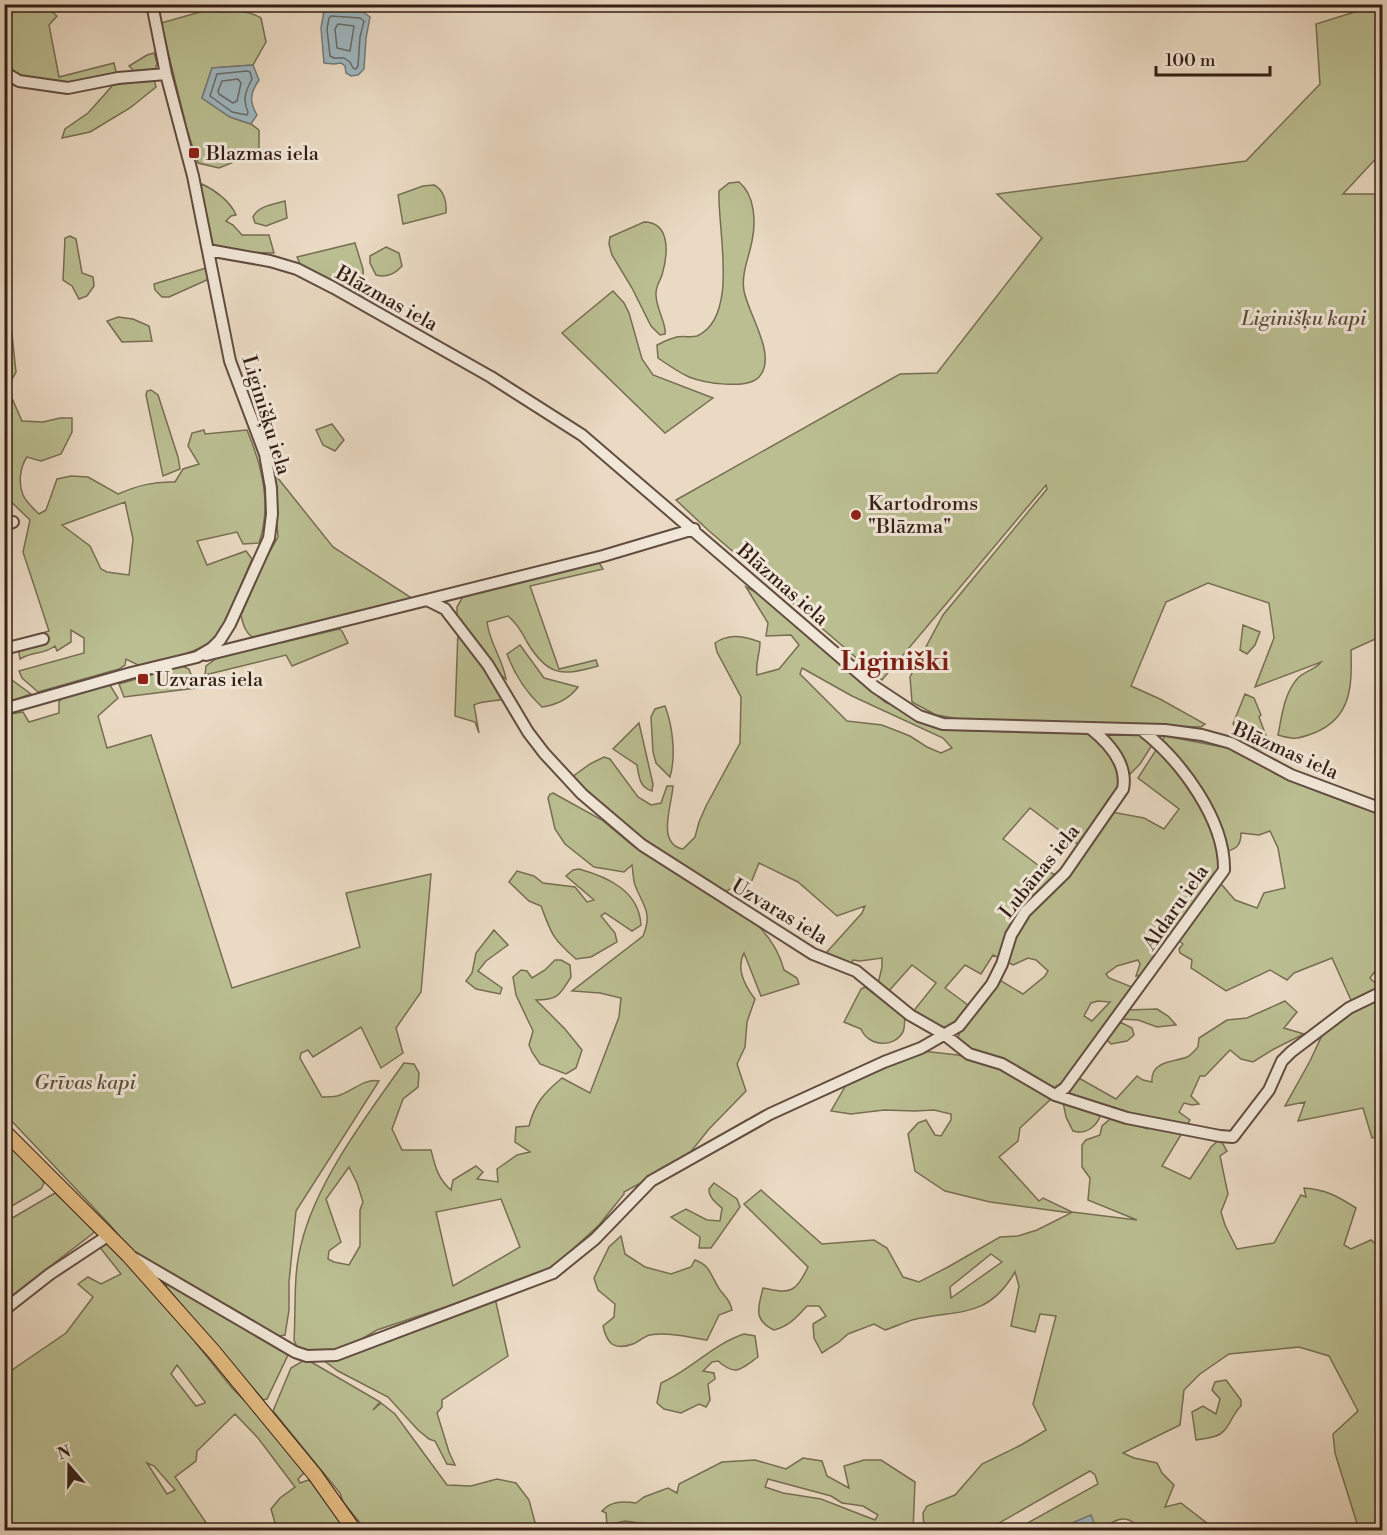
<svg xmlns="http://www.w3.org/2000/svg" width="1387" height="1535" viewBox="0 0 1387 1535" font-family="'Libre Bodoni',serif">
<style>
.green{fill:#babe91;stroke:#776e53;stroke-width:1.5;fill-rule:evenodd}
.water{fill:#9eb7bf;stroke:#747a7b;stroke-width:1.5}
.lines{fill:none;stroke-linecap:round;stroke-linejoin:round}
.shore{stroke:#696a6a;stroke-width:1.5}
.minor-casing{stroke:#624d40;stroke-width:14}
.major-casing{stroke:#341e15;stroke-width:16}
.minor{stroke:#f1e7d8;stroke-width:10}
.major{stroke:#e5bd82;stroke-width:14}
.poi-dot{fill:#8f2418;stroke:#f1e7d8;stroke-width:2}
.labels{text-anchor:middle;stroke-width:6;stroke-linejoin:round;paint-order:stroke}
.poi-label{font-size:20px;fill:#341e15;stroke:#f1e7d8;text-anchor:start}
.street-label{font-size:20px;fill:#341e15;stroke:#f1e7d8}
.park-label{font-size:20px;font-style:italic;fill:#5c4e3a;stroke:#f1e7d8}
.district-label{font-size:26px;font-weight:bold;fill:#7a1f14;stroke:#f1e7d8}
</style>
<rect width="100%" height="100%" fill="#eadac3"/>
<filter id="stains"><feTurbulence type="fractalNoise" baseFrequency=".00333" numOctaves="4"/><feColorMatrix values="0 0 0 0 .2 0 0 0 0 .09 0 0 0 0 .02 0 0 0 .5 -.17"/></filter>
<radialGradient id="worn" r=".72"><stop offset=".6" stop-color="#630" stop-opacity="0"/><stop offset="1" stop-color="#630" stop-opacity=".3"/></radialGradient>
<!-- green -->
<path class="green" d="M4,5H44L57,16L49,25L59,77L114,63L117,76C84,82 49,90 17,74C12,72 9,68 5,66V18L19,8L5,13Z
M1377,5H1382V152L1343,194H1382V636L1351,650C1352,685 1352,718 1314,733C1298,739 1295,740 1278,735C1282,715 1284,693 1298,678C1305,671 1315,670 1321,662L1255,687L1274,638L1269,603L1208,583L1166,602L1131,686L1160,699L1205,724L1201,727L960,719L936,715L912,702L910,677L943,615L1047,489L1046,485L882,680L708,530L676,500L900,374L937,373L1042,238L997,194L1246,161L1320,84L1316,24Z
M214,8L220,12C234,11 248,10 261,18L266,42L253,65L212,68L202,98L230,117L251,124L259,130V148L256,153L219,168L198,163L187,130L161,23Z
M154,53L157,63L155,71L152,72L156,87L130,108L90,132L62,138L65,129L88,113L113,85L121,84L138,75L129,66L147,55Z
M739,182C755,195 756,222 752,241C749,257 741,274 744,291C748,314 778,356 759,377C747,390 704,383 689,377C678,372 668,365 658,358L657,345C662,343 668,339 674,338C681,335 690,338 697,336C740,317 717,228 719,191L729,183Z
M202,184C215,190 231,202 236,215L231,216L226,221L233,225L242,235H269L274,253L234,252L212,244L200,190Z
M434,185C444,190 447,202 446,213L403,224L398,195L423,186Z
M285,201L287,218L266,226L255,223L253,217C258,206 274,204 285,201Z
M644,222C671,222 668,255 662,275C660,281 656,286 656,293C655,308 667,323 665,334L660,335L651,326L632,288L612,255L609,244L610,237Z
M70,236L76,239L82,273L93,277L94,286L87,296L79,299L72,286L63,280L65,238Z
M355,243L363,269L364,296L302,269L297,257Z
M386,247L399,253L402,266C395,274 387,278 376,275L370,263V256Z
M206,268L209,279L169,297H162L155,290L154,284Z
M613,291L624,303L629,313L642,359L653,375L713,398L665,433L562,333Z
M4,304L9,306L16,372L11,381V396L22,421L43,422L60,418H72V432L61,454L41,461L27,457C20,467 18,483 23,495C26,502 34,509 39,514L46,510L57,479L71,476L88,477L118,494C137,486 154,481 175,482L183,469L199,464L188,446L192,433L204,430L205,434L247,430C262,466 272,505 259,543L243,544L237,532L197,541L207,565L246,551L252,559L221,633C201,654 167,658 140,666L126,659L125,665L119,669L38,692L22,678L19,671L84,653V638L71,630V642L57,651L55,646C41,656 35,650 20,659L17,641L49,631L23,552L30,520L5,496ZM125,502L133,539L129,575L107,572L101,569L90,546L62,525Z
M118,317L133,319L149,326L152,341L122,342L107,321Z
M151,390L158,395L178,457L180,469L163,476L146,395L147,391Z
M332,424L344,440L335,451L323,445L316,430Z
M273,472L333,547L413,599L256,639C246,635 243,625 241,615L267,556L278,537Z
M598,561L603,569L530,586L559,669L596,660L598,666C562,676 548,677 527,642C522,632 517,623 508,616L487,622C490,645 502,657 506,679L499,674L457,618V607L464,595Z
M746,587L758,593L885,702L949,730L1088,734C1105,746 1125,764 1120,788C1117,798 1088,835 1080,846L1030,808L1003,839L1046,871L1059,876L1112,812L1144,818L1164,829L1179,809L1138,778L1165,736L1239,750L1298,784L1356,806L1382,813V962L1370,978L1382,990V1136L1372,1138L1363,1108L1298,1121L1305,1102L1285,1106L1310,1061L1325,1029L1351,1000L1332,958L1294,973L1287,980L1270,970L1226,991L1191,968L1192,960L1180,953L1179,949L1183,944L1173,936L1143,975L1136,976L1140,964L1138,960L1117,966L1106,974L1109,978L1132,987C1114,1014 1094,1038 1076,1064C1068,1075 1068,1083 1056,1090L972,1052L961,1042L958,1037L962,1026L998,979L1023,994L1045,976L1048,971L1036,960L1028,958L1013,965L993,955L981,974L965,965L945,988L972,1008C944,1033 945,1033 912,1013L936,983L912,965L888,992L878,984L882,967V958L860,961L853,960L851,964L826,953L862,913L865,906L837,916L798,882L759,863L746,895L730,889L724,893L642,840L572,777L590,764L604,757L610,759L638,797L651,805L661,803L667,786H673C672,805 656,844 683,849L695,837L699,822L706,806L740,743L741,697L717,652L715,643C729,633 744,636 760,642C760,654 755,663 757,675L779,669L799,645L791,635L766,636L768,623ZM802,668L852,696L943,738L952,748L941,753L927,747L910,736L882,725L847,721L800,674ZM1270,831L1278,848L1285,888L1264,893L1257,908L1235,900L1216,878L1225,852C1237,849 1241,845 1241,833L1259,835ZM1098,1001L1110,1002L1092,1021L1084,1016L1091,1003Z
M1243,625L1260,632L1255,645L1247,654L1240,650Z
M339,629L342,631L348,643L292,666L286,655L205,675L206,666L217,658Z
M458,630L495,682L504,699C493,702 484,700 474,705L479,733L475,722L455,716Z
M520,645L544,678L578,687C569,699 557,705 542,707C527,693 514,673 507,654Z
M182,666L189,669L196,688L124,697L119,684Z
M4,675H5L31,694L5,703Z
M108,682L118,698L98,716L107,748L151,735L232,988L360,947L346,893L431,874L421,992L396,1028L403,1053L381,1068L361,1027L313,1057L308,1050L301,1053L300,1058L322,1097C327,1097 332,1097 337,1096C351,1093 363,1078 379,1081L296,1211L289,1282V1310L285,1335L274,1337L137,1257L110,1225L5,1114V715L23,712L29,722L59,713V702L62,698Z
M1245,694L1254,698L1261,715L1259,717L1268,741L1263,750L1249,745L1233,724Z
M665,706C673,727 676,756 670,777L656,763L653,752L651,717L655,709Z
M639,723L653,784L652,791C639,787 639,776 637,765L613,749Z
M1107,734H1146L1154,742L1140,764L1129,775L1105,737Z
M553,793L602,820L632,845L752,920C767,933 779,951 784,970L797,978L799,984L761,996L744,953C736,968 745,986 755,999L747,1022L745,1047L737,1064L746,1091L709,1129L685,1159L624,1192V1194L599,1225L547,1273L377,1330L343,1350L317,1353L297,1347L294,1340C296,1309 293,1275 301,1245C316,1182 367,1115 404,1063L414,1064L419,1073L418,1087L403,1099L392,1129L402,1150H431C435,1166 438,1179 451,1190L453,1180L476,1166L483,1172L477,1179L498,1182L497,1169L517,1155L530,1152L515,1142L516,1127L529,1126C535,1103 544,1093 562,1078L590,1093L619,1017L621,998L600,993L572,991L643,936C653,912 643,906 635,885C633,879 633,871 632,865L624,872L594,867L565,844L555,829L548,798L550,794ZM349,1167L357,1183L363,1202L360,1210V1246L349,1265L334,1262L328,1259L329,1251L341,1242L326,1199ZM501,1199L520,1247L453,1286L436,1212Z
M579,869C608,877 639,891 641,925L632,931L605,913L601,916L615,933L617,942L591,957L576,959C552,938 552,935 541,906L529,901L509,882L517,871L534,876L543,883L575,887L587,902L594,900L566,876L573,870Z
M494,930L508,945L486,961L478,971L502,988L500,994L476,989L466,981L472,973L476,953Z
M555,960H561L570,965L571,977C559,995 559,1000 536,1000L565,1029L582,1050L576,1068L566,1074L540,1064L532,1052L529,1045L533,1031L516,995L513,977L521,970L527,971L532,978L545,970Z
M865,987L905,1018C904,1022 905,1028 903,1032C893,1049 868,1046 861,1029L844,1022L861,989Z
M1285,1001L1297,1012L1284,1028L1304,1034L1274,1049L1253,1062L1241,1059L1230,1050L1205,1076H1200L1191,1096L1199,1104L1192,1105L1184,1103L1179,1112L1190,1120L1162,1166L1190,1179L1211,1147L1220,1139L1227,1151L1220,1156L1228,1194L1221,1212L1225,1225L1237,1249L1274,1243L1301,1195L1306,1197L1304,1188C1325,1189 1339,1197 1356,1208L1344,1245L1351,1249L1371,1240L1378,1246L1382,1262V1530H1359L1335,1453L1333,1434L1358,1411L1329,1356L1299,1347L1229,1354L1200,1374L1184,1390L1180,1425L1123,1453L1134,1458L1157,1463L1162,1473L1174,1485L1165,1507L1181,1503L1212,1527L1209,1530H1132L1136,1524C1124,1515 1113,1519 1105,1530H1015L1098,1484L1095,1475L1090,1471L987,1530H924L923,1513L927,1506L955,1495L982,1464L1021,1445L1046,1430L1033,1404L1056,1316L1040,1314L1035,1332L1011,1326L1019,1286L1015,1272C987,1320 957,1309 912,1320C903,1323 894,1327 885,1330L874,1324L848,1334L839,1342L822,1353L814,1338L813,1324L826,1316L819,1306H807C797,1317 789,1326 774,1330C753,1320 758,1308 763,1288C791,1294 795,1293 808,1267L744,1204L761,1190L822,1244L874,1240L887,1248L903,1277L919,1282L948,1267L1000,1237L1018,1236L1037,1230L1071,1213L990,1202L945,1191L915,1171L908,1134L918,1123L926,1120L935,1135L941,1136L951,1120V1114L934,1110L915,1111L884,1110L851,1114L831,1111L846,1085L922,1051L958,1055L1000,1066L1052,1098L1020,1128L1018,1141L999,1157L1039,1201L1043,1198L1072,1212L1137,1220L1088,1200L1090,1178L1082,1167V1145L1086,1140L1100,1135L1102,1126L1110,1119L1148,1129L1154,1119L1060,1095L1077,1077L1116,1099L1137,1076L1143,1080L1152,1082C1150,1060 1176,1062 1187,1057C1191,1055 1195,1050 1198,1047L1199,1038L1227,1020L1247,1018ZM991,1254L1002,1262L951,1298L950,1287Z
M1157,1009L1168,1016L1176,1025L1157,1027L1138,1020L1122,1019L1127,1010Z
M1120,1022L1132,1028L1134,1035L1127,1041L1111,1044L1106,1039Z
M1063,1102L1101,1114C1097,1126 1087,1135 1073,1131L1066,1117Z
M4,1142L36,1170L44,1183L41,1189L5,1210Z
M714,1183L737,1199L740,1207L711,1248H699L700,1237L671,1217L686,1209L707,1220L720,1221L722,1208C716,1203 709,1198 709,1189Z
M55,1193L96,1231L5,1301V1220L14,1217Z
M621,1236L625,1254L645,1267L671,1274L691,1267L695,1260C709,1265 710,1273 717,1285C722,1296 729,1296 732,1310L719,1315L707,1340C689,1337 668,1332 650,1335C644,1336 639,1342 633,1344C613,1351 607,1343 603,1326L614,1317L615,1304L598,1290L594,1278L609,1247Z
M105,1241L143,1277L232,1388L257,1413L305,1472L298,1479L300,1483L308,1480L315,1484L346,1530H280L275,1523L271,1509L280,1498L295,1487L258,1438L235,1414L197,1451L196,1461L175,1477L211,1530H5L4,1411L10,1404L7,1379L12,1370L66,1333L93,1297L78,1284L88,1277L101,1284L121,1274L98,1245ZM177,1365L205,1402V1403L196,1406L171,1374ZM147,1463L154,1466L175,1490L167,1494Z
M163,1283L198,1298L288,1355L267,1399L263,1400Z
M495,1298L508,1356L442,1400V1407L437,1413L449,1452L455,1465L447,1464L435,1441L429,1439L418,1430L388,1397L338,1371L323,1360Z
M744,1334L755,1336L758,1357C741,1369 736,1377 718,1361L712,1362L703,1371L714,1373L715,1379L708,1384L710,1400L706,1407L699,1404L681,1413L664,1409L657,1403L661,1383C691,1370 713,1344 744,1334Z
M306,1359L380,1402L373,1410L381,1403L395,1414L447,1485L471,1486L497,1479L516,1483L529,1500L537,1530H366L343,1502L340,1493L273,1411L291,1368Z
M1226,1380L1241,1400V1406C1231,1415 1229,1432 1216,1436C1210,1438 1203,1439 1196,1440L1192,1412L1203,1406L1216,1414L1220,1399L1212,1390L1215,1382Z
M803,1458L822,1461L827,1476L849,1488L844,1466L864,1460H881L915,1482L913,1530H860L856,1527L850,1530H626L638,1528L646,1524L625,1521L607,1525L606,1513L602,1511C611,1501 623,1501 636,1503L644,1497L668,1488L677,1493L679,1484L722,1462L755,1460L786,1469ZM768,1479L831,1496L842,1503L863,1506L878,1515L875,1520L821,1499L783,1493L765,1487Z"/>
<!-- water -->
<path class="water" d="M335,10L363,12L370,17L366,38L364,69L358,75L351,76L346,73L345,66L341,63L334,64L324,63L321,28L324,11Z
M253,65L259,80C250,93 249,101 257,115L251,124L230,117L202,98L212,68Z
M1091,1515L1096,1528L1092,1530H1055Z"/>
<g class="lines">
<!-- shore -->
<path class="shore" d="M331,16L360,18L364,21L360,37L358,66L356,69L353,68L350,62L344,58H334L330,56L327,29L329,18Z
M338,24L354,26L350,51L337,48L335,29Z
M247,71L250,72L252,79C246,90 242,100 248,112L247,115L232,112L210,96L217,74Z
M238,79L241,83L237,101L233,103L219,94L218,91L222,81Z"/>
<defs>
<path id="minor" d="M4,72L19,81L68,88L118,78L166,74
M208,250L270,261L297,269L334,288L491,377L582,435L875,687L919,716L943,724L1165,730L1202,735L1231,743L1291,775L1382,809
M4,525L13,522
M429,601L445,609L488,665L528,732L544,753L582,794L642,845L813,954L856,971L910,1015L945,1035L969,1054L1002,1064L1055,1095L1127,1118L1220,1136L1233,1137L1269,1090L1282,1061L1291,1052L1349,1008L1382,992
M4,649L43,639
M206,655L603,556L694,529
M4,709L131,673L197,657L212,648L220,640L230,624L269,538L272,514L271,488L265,454L230,361L193,176L166,74L152,4
M1055,1095L1065,1088L1224,870C1225,820 1181,761 1143,731
M134,1258L295,1352L307,1356L336,1355L553,1273L595,1239L651,1181L770,1114L884,1062L921,1048L959,1026L992,984L1002,964L1011,935L1025,912L1065,873L1123,789C1128,764 1109,743 1090,728
M4,1310L50,1274L109,1235"/>
<path id="major" d="M4,1131L128,1255L214,1352L315,1475L354,1530"/>
</defs>
<!-- minor casing -->
<use href="#minor" class="minor-casing"/>
<!-- major casing -->
<use href="#major" class="major-casing"/>
<!-- minor -->
<use href="#minor" class="minor"/>
<!-- major -->
<use href="#major" class="major"/>
</g>
<!-- markers -->
<g class="poi-dot">
<rect x="188" y="147" width="12" height="12" rx="3"/>
<circle cx="856" cy="515" r="6"/>
<rect x="137" y="673" width="12" height="12" rx="3"/>
</g>
<g class="labels">
<!-- poi labels -->
<g class="poi-label">
<text x="206" y="160">Blazmas iela</text>
<text x="868" y="510">Kartodroms<tspan x="868" dy="23">"Blāzma"</tspan></text>
<text x="155" y="686">Uzvaras iela</text>
</g>
<!-- street labels -->
<g class="street-label">
<text transform="translate(387 298) rotate(29)" y="7">Blāzmas iela</text>
<text transform="translate(267 415) rotate(73)" y="7">Liginišķu iela</text>
<text transform="translate(783 584) rotate(41)" y="7">Blāzmas iela</text>
<text transform="translate(1286 750) rotate(24)" y="7">Blāzmas iela</text>
<text transform="translate(1039 871) rotate(-51)" y="7">Lubānas iela</text>
<text transform="translate(1175 907) rotate(-55)" y="7">Aldaru iela</text>
<text transform="translate(780 911) rotate(31)" y="7">Uzvaras iela</text>
</g>
<!-- park labels -->
<g class="park-label">
<text x="1304" y="325">Liginišķu kapi</text>
<text x="85" y="1089">Grīvas kapi</text>
</g>
<!-- district labels -->
<g class="district-label">
<text x="895" y="670">Liginiški</text>
</g>
</g>
<!-- margin -->
<rect width="1387" height="1535" fill="none" stroke="#eadac3" stroke-width="24"/>
<rect x="6" y="6" width="1375" height="1523" fill="none" stroke="#341e15" stroke-width="3"/>
<rect x="12" y="12" width="1363" height="1511" fill="none" stroke="#341e15" stroke-width="1.5"/>
<!-- north arrow -->
<g transform="translate(69 1466) rotate(340)" stroke="#f1e7d8" stroke-width="4.5" paint-order="stroke">
<path d="M0-4.5L10 22L0 15L-10 22Z" fill="#341e15"/>
<text y="-9" font-size="16" font-weight="bold" text-anchor="middle" fill="#341e15">N</text>
</g>
<!-- scale -->
<path d="M1156 66v9h114v-9" fill="none" stroke="#341e15" stroke-width="3"/>
<text x="1165" y="66" font-size="18" fill="#341e15" stroke="#f1e7d8" stroke-width="4.5" paint-order="stroke">100 m</text>
<rect width="100%" height="100%" filter="url(#stains)"/>
<rect width="100%" height="100%" fill="url(#worn)"/>
</svg>
